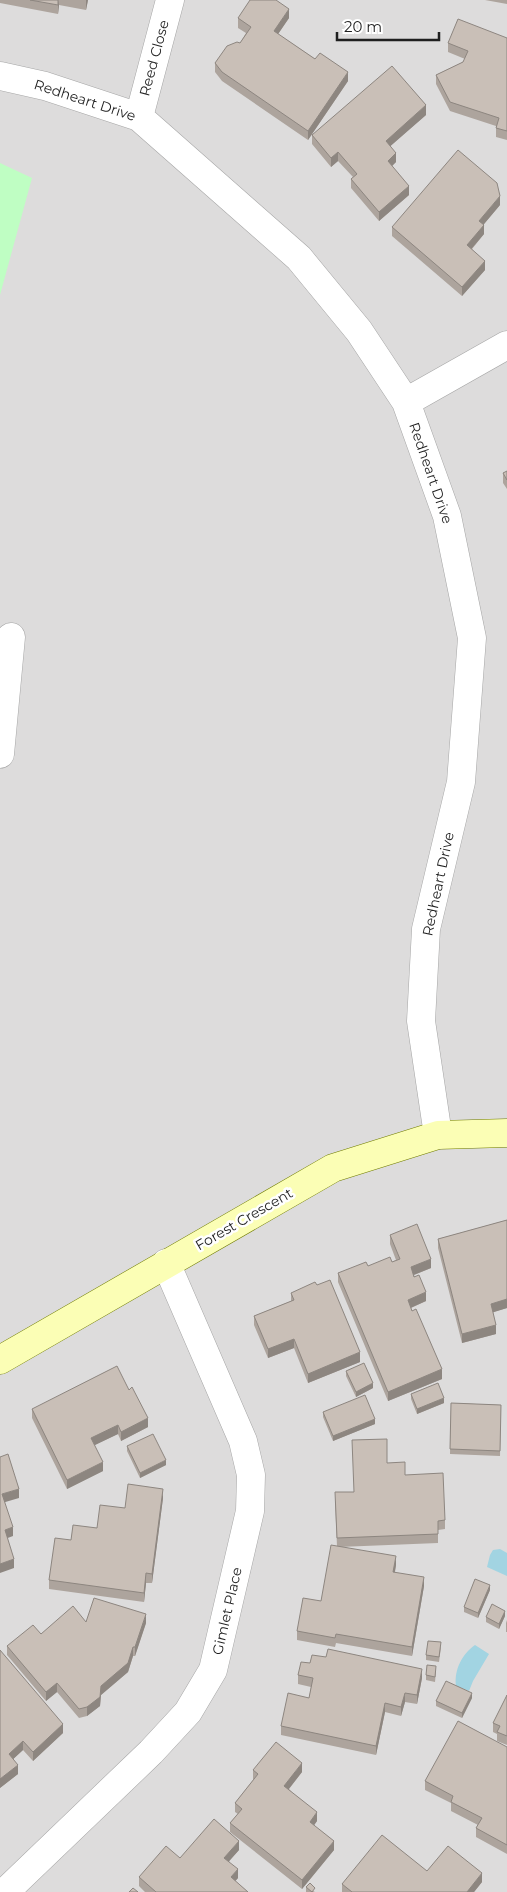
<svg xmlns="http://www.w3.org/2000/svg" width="507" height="1892" viewBox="0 0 507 1892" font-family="Montserrat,sans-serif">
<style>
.residential{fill:#dddcdc}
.park{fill:#bffec3}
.water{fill:#a2d4e2}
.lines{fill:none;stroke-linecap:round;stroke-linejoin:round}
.street-casing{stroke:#a6a6a6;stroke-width:29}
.secondary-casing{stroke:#707c00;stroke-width:29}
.street{stroke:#fff;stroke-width:28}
.secondary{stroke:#fbfeb5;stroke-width:28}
.wall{fill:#ada49d}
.shaded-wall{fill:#8d8680}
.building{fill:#c9bfb7;stroke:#8d8680}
.labels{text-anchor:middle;stroke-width:5;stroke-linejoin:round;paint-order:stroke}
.street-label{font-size:14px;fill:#1f1f1f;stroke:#fff}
</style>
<rect width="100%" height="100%" fill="#f1ede5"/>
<!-- residential -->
<path class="residential" d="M0,0H507V1892H0Z"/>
<!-- park -->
<path class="park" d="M0,163L32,178L0,295Z"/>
<!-- water -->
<path class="water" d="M500,1549L507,1553V1576L487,1567L490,1555L493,1550Z
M475,1645L489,1654L473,1681L469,1691L456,1686C454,1670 462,1654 475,1645Z"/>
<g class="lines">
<defs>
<path id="street" d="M0,76L45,86L139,117L299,258L359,331L406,402L447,516L472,638L461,782L426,929L421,1021L438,1135
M139,117L170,0
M406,402L507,345
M0,754L11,637
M5,1892L151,1752L188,1712L213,1670L250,1511L251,1475L243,1441L166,1263"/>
<path id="secondary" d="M0,1360L333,1168L438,1135L507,1133"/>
</defs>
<!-- street casing -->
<use href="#street" class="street-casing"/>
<!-- secondary casing -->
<use href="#secondary" class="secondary-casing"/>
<!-- street -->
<use href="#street" class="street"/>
<!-- secondary -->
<use href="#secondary" class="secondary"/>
</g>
<!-- wall -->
<path class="wall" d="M0,0H88L86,10L59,5L58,14L0,3Z
M485,0H507V4Z
M238,18H289L278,34L348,81L308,140L222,81L215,72V63L240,43L246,33L238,28Z
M507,38V140L496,137V126L450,111L436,84V75L463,62L465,59L448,52V43Z
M426,115L390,146L396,162L392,166L409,195L379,221L351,188V179L353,177L338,161L331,167L312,144V135Z
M500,205L484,224V234L472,249L485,270L462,296L392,236V227Z
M507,471V489L503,483V473Z
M507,1220V1308L493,1312L496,1334L462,1343L438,1248V1239Z
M390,1235L431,1268L414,1275L426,1301L411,1308L442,1379L388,1401L338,1282V1273L392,1262L396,1260L390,1244Z
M291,1293L360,1362L308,1383L294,1348L268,1358L254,1325V1316L291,1301Z
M346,1371L373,1388L356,1397L346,1376Z
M411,1394L444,1403L417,1414L411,1399Z
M451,1403L501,1405L500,1456L450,1454Z
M32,1409L148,1427L121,1441L118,1434L94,1445L103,1471L67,1489L32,1418Z
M323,1412L375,1424L333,1441L323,1417Z
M127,1446L166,1465L140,1478L127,1451Z
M387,1463L405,1475L445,1520V1529L438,1530V1543L339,1547L396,1565L395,1572L424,1586L412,1656L336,1643L335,1647L297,1640V1631L321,1601L337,1546L335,1501L354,1492Z
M163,1498L152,1583H146L144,1602L49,1589V1580L97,1528L125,1508Z
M490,1590L478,1618L464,1612V1607Z
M505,1616L499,1629L486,1622V1617Z
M507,1620V1632H506V1623Z
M86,1622L146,1623L135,1656H133L128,1672L101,1695L100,1706L87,1716L79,1718L57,1692L46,1701L7,1655V1646L41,1634Z
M441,1647L439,1662L426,1660V1655Z
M0,1650L63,1733L33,1761L23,1750L13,1759L18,1774L0,1788Z
M436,1671L435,1682L426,1680V1675Z
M298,1675L422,1678L417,1704L405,1702L401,1716L385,1712L376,1755L281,1735V1726L309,1698L311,1687L298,1684Z
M507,1695V1745L497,1741V1734L493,1732V1723Z
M472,1698L462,1718L436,1706V1701Z
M507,1747V1854L476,1837V1828L478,1825L451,1811V1803L425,1790V1781Z
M253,1770L302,1772L289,1789L317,1821L314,1825L334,1850L302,1889L230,1832V1823L238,1814L235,1812V1803L254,1779H253Z
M239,1850L229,1861L238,1878L235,1881L248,1892H145L139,1886V1877L180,1858Z
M427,1871L482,1882L474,1892H342V1884Z
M306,1887L315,1892H306Z"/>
<!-- shaded-wall -->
<path class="shaded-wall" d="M58,0L59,5L58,14Z
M86,0H88L86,10Z
M289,9V18L274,40V31Z
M348,72V81L308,140V131Z
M426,105V115L386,150V141Z
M338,152V161L331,167V158Z
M396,153V162L388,170V161Z
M409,186V195L379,221V212Z
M500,196V205L479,230V221Z
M484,225V234L467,254V245Z
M485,261V270L462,296V287Z
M431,1259V1268L411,1276V1267Z
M426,1292V1301L408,1309V1300Z
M507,1299V1308L491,1313V1304Z
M496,1325V1334L462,1343V1334Z
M294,1339V1348L268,1358V1349Z
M360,1352V1362L308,1383V1374Z
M442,1369V1379L388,1401V1392Z
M373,1383V1388L356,1397V1392Z
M444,1398V1403L417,1414V1409Z
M148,1418V1427L121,1441V1432Z
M375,1419V1424L333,1441V1436Z
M118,1425V1434L91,1447V1438Z
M166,1460V1465L140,1478V1473Z
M103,1462V1471L67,1489V1480Z
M19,1489V1498L2,1503V1494Z
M163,1489V1498L152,1583V1574Z
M13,1527V1536L5,1539V1530Z
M396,1556V1565L393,1581V1572Z
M14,1559V1568L0,1573V1564Z
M146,1573V1583L144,1602V1593Z
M424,1577V1586L412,1656V1647Z
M490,1585V1590L478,1618V1613Z
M505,1611V1616L499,1629V1624Z
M146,1614V1623L135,1656V1647Z
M133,1647V1656L128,1672L101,1695L100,1706L87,1716V1707L101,1686Z
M422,1669V1678L417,1704V1695Z
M57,1683V1692L46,1701V1692Z
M405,1693V1702L401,1716V1707Z
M472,1693V1698L462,1718V1713Z
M385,1703V1712L376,1755V1746Z
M63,1724V1733L33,1761V1752Z
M23,1741V1750L9,1763V1754Z
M302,1763V1772L284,1795V1786Z
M18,1765V1774L0,1788V1779Z
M317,1812V1821L310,1831V1822Z
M239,1841V1850L224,1867V1858Z
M334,1841V1850L302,1889V1880Z
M238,1869V1878L231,1886V1877Z
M482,1873V1882L474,1892H467Z"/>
<!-- building -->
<path class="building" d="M30,0H58V5Z
M250,0H276L289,9L274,31L315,59L320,53L348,72L308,131L222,72L215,63L227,46L237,42L240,43L251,27L238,18Z
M458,19L507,38V131L496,128L499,118L450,102L436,75L463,62L468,51L448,43Z
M392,66L426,105L386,141L396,153L388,161L409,186L379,212L351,179L357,174L338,152L331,158L312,135Z
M458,150L497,183L500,196L479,221L484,225L467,245L485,261L462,287L392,227Z
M507,471V480L503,473Z
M507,1220V1299L491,1304L496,1325L462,1334L438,1239Z
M417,1224L431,1259L411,1267L414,1277L419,1275L426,1292L408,1300L412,1311L416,1309L442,1369L388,1392L338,1273L366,1262L368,1266L390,1257L392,1262L400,1259L390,1235Z
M330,1280L360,1352L308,1374L294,1339L268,1349L254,1316L294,1300L291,1293L315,1282L317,1285Z
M364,1363L373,1383L356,1392L346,1371Z
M117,1366L129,1390L132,1387L148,1418L121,1432L118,1425L91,1438L103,1462L67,1480L32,1409Z
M438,1383L444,1398L417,1409L411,1394Z
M365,1395L375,1419L333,1436L323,1412Z
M451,1403L501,1405L500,1451L450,1449Z
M153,1434L166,1460L140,1473L127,1446Z
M387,1439V1463L405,1462V1475L443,1473L445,1520L438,1521V1534L337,1538L335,1492H354L352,1440Z
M8,1454L19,1489L2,1494L13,1527L5,1530L14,1559L0,1564V1457Z
M128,1484L163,1489L152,1574L146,1573L144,1593L49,1580L55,1538L71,1540L73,1525L97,1528L100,1505L125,1508Z
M331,1545L396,1556L393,1572L424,1577L412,1647L336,1634L335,1638L297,1631L303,1598L321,1601Z
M475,1579L490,1585L478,1613L464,1607Z
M94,1598L146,1614L135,1647H133L128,1663L101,1686L100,1697L87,1707L79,1709L57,1683L46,1692L7,1646L33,1625L41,1634L73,1606L86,1622Z
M492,1604L505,1611L499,1624L486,1617Z
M428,1641L441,1642L439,1657L426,1655Z
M328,1649L422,1669L417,1695L405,1693L401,1707L385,1703L376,1746L281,1726L288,1693L309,1698L313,1678L298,1675L301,1662L310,1663L312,1655L326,1657Z
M0,1650L63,1724L33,1752L23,1741L9,1754L18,1765L0,1779Z
M427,1665L436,1666L435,1677L426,1675Z
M446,1681L472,1693L462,1713L436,1701Z
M507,1695V1736L497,1732L500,1726L493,1723Z
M458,1721L507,1747V1845L476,1828L482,1818L451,1802L453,1796L425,1781Z
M276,1742L302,1763L284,1786L317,1812L310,1822L334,1841L302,1880L230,1823L242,1809L235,1803L258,1774L253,1770Z
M214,1819L239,1841L224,1858L238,1869L231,1877L248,1892H156L139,1877L166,1846L180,1858Z
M382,1835L427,1871L448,1846L482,1873L467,1892H352L342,1884Z
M310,1883L315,1888L312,1892L306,1887Z
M133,1888L138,1892H129Z"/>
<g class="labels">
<!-- street labels -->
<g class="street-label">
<text transform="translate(154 58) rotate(-75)" y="5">Reed Close</text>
<text transform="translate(85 100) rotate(18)" y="5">Redheart Drive</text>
<text transform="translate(431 473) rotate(71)" y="5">Redheart Drive</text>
<text transform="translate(438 884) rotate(-78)" y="5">Redheart Drive</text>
<text transform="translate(244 1219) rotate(-30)" y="5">Forest Crescent</text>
<text transform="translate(227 1611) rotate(-77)" y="5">Gimlet Place</text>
</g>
</g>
<!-- scale -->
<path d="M337 32v8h102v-8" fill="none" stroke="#1f1f1f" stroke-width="2.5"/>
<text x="344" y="32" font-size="15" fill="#1f1f1f" stroke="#ffffff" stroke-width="4" paint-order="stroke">20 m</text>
</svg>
